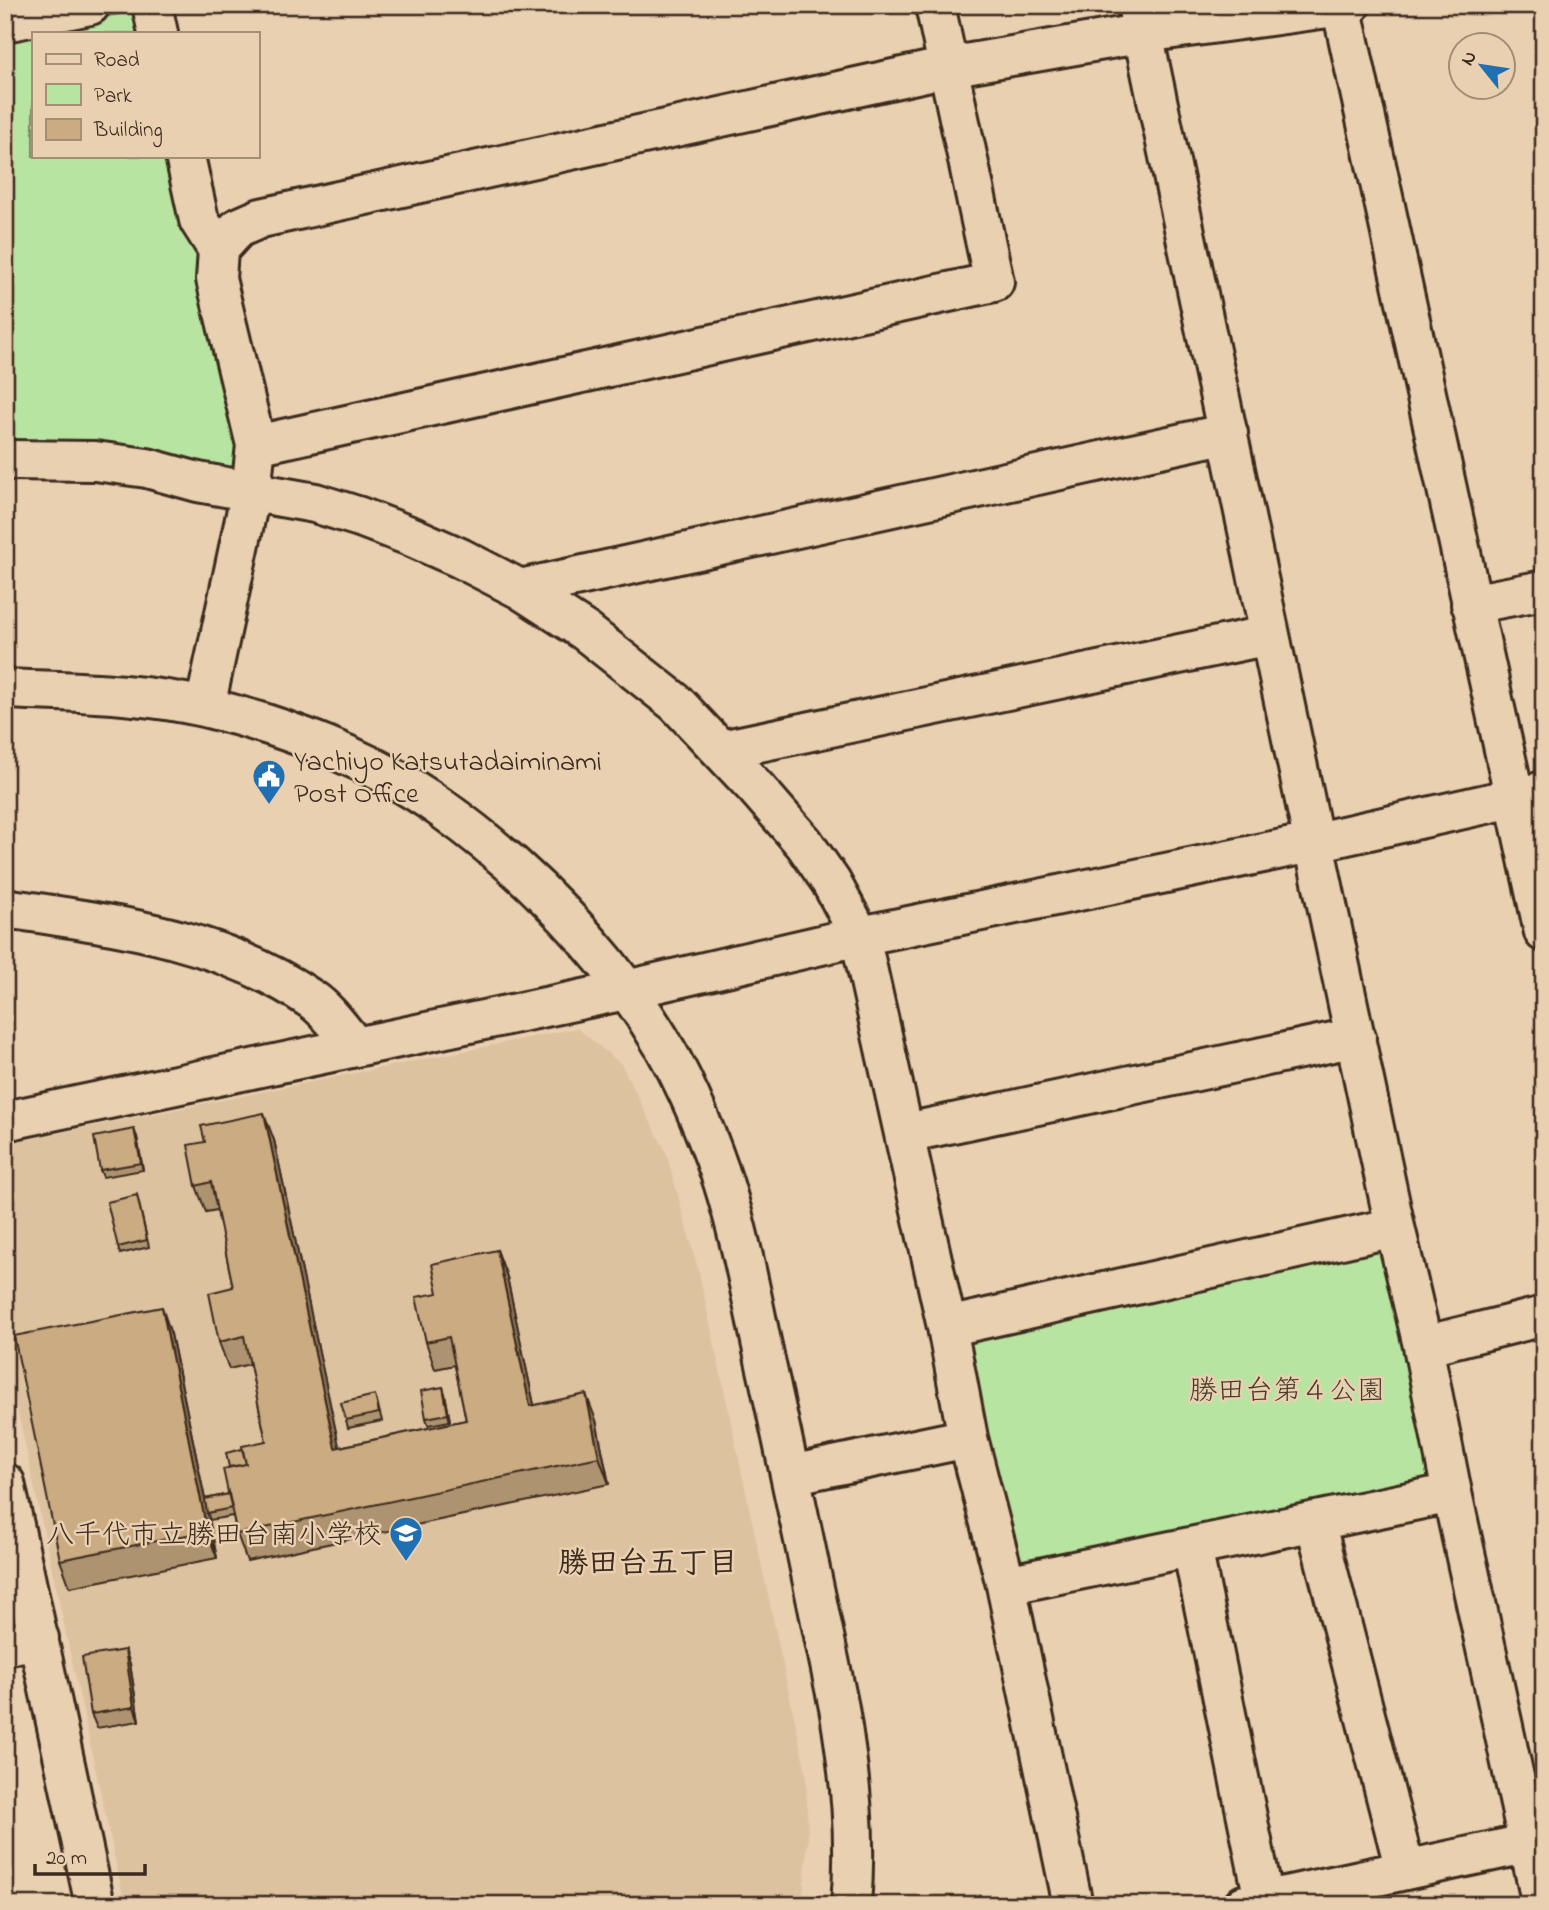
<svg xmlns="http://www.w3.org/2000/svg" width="1549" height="1910" viewBox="0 0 1549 1910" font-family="'Indie Flower','Klee One',sans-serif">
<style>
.built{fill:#ddc2a0}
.green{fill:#b8e4a1;stroke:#7a8760;stroke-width:2}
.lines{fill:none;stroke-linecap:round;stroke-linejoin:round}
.minor-casing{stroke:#3b2a1e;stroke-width:44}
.minor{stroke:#e9d0b1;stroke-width:38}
.wall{fill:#ae9370;stroke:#3b2a1e;stroke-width:2}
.shaded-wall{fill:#8d785b;stroke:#3b2a1e;stroke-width:2}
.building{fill:#caab82;stroke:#3b2a1e;stroke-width:2}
.labels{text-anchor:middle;stroke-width:5;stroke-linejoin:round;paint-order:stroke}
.poi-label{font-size:28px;fill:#3b2a1e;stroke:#e9d0b1;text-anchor:start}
.park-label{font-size:28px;fill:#483d2b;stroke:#e9d0b1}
.neighbourhood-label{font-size:30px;font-weight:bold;fill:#3b2a1e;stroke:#e9d0b1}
</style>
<rect width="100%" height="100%" fill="#e9d0b1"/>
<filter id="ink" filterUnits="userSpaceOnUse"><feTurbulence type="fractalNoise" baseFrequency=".0143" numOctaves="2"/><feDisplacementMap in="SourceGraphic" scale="14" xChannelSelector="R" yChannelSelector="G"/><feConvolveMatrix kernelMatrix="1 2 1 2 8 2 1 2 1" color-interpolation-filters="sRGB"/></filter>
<g filter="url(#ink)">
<!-- built -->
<path class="built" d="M577,1028L621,1064L666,1152L700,1277L806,1773L808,1841L802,1905H125L5,1353V1144Z"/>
<!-- green -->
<path class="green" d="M134,11L140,33H33V156H172L208,252L196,271L242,438L234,473L5,442V37Z
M1395,1227L1452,1493L1006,1585L947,1327Z"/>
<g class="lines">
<defs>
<path id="minor" d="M152,5L158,33
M1137,5L1395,1227L1423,1346L1452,1493L1542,1905
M1341,5L1544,932
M5,22L90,5
M185,156L199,220L218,250L216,279L256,445L251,491L205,707
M218,250L238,228L261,218L948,67L1144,33L1350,5
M256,445L994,282L935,5
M5,460L95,461L147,468L198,482L315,503L360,517L410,536L460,558L520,589L585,631L676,703L757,789L804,843L831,882L860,936L947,1327L968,1438L1006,1585L1073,1905
M520,589L1228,433
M1471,604L1544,590
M5,689C72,692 138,692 204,707C282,725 376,761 441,808C541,879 640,985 690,1097C706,1133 721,1171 731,1209C745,1258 754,1310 765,1360C791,1476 815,1592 839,1708C850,1774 857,1838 851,1905
M721,750L1270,635
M5,908C112,924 220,937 311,999C328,1010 342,1031 355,1046
M5,1121L626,990L860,936L1316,842L1544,791
M906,1133L1356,1037
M947,1327L1395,1227
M1423,1346L1544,1316
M790,1475L968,1438
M5,1483L95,1905
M1315,1521L1405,1870
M1192,1547L1264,1900
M1006,1585L1452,1493
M5,1646L39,1638
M1244,1905L1544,1840"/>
</defs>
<!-- minor casing -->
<use href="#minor" class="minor-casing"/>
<!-- minor -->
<use href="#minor" class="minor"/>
</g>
<!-- wall -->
<path class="wall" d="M137,1137L143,1170L103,1177L100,1170Z
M274,1140L339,1447L466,1420L455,1365L435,1369L426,1342L438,1293L497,1250L507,1277L534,1405L596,1420L609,1484L247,1561L237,1534L233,1516L210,1520L208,1516L217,1558L70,1587L60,1560L171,1334L205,1499L229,1494V1467L242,1449L266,1441L250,1364L229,1369L219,1342L233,1287L217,1210L206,1212L196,1186Z
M137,1195L149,1247L120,1254L118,1247Z
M445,1394L450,1421L428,1425L426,1418Z
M377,1402L382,1421L348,1428L346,1420Z
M125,1650L130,1664L139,1721L97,1728L91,1714Z"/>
<!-- shaded-wall -->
<path class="shaded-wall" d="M264,1113L274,1140L345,1474L335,1448Z
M134,1129L137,1137L143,1170L141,1163Z
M497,1250L507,1277L540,1433L530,1406Z
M162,1307L171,1334L217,1558L207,1531Z
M443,1387L445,1394L450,1421L448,1414Z
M586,1394L596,1420L609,1484L599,1457Z
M125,1650L130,1664L139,1721L134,1707Z"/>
<!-- building -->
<path class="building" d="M264,1113L335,1448L466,1420L449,1337L426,1342L416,1297L438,1293L432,1264L497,1250L530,1406L586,1394L599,1457L237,1534L223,1469L246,1464L242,1446L266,1441L244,1336L219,1342L209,1293L233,1287L211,1182L196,1186L188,1145L205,1142L201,1126Z
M134,1129L141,1163L100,1170L94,1137Z
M137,1195L147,1240L118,1247L107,1202Z
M162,1307L207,1531L60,1560L14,1336Z
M443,1387L448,1414L426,1418L421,1391Z
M375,1395L379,1413L346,1420L341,1403Z
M242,1449L246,1464L229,1467L226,1453Z
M229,1494L232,1508L207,1513L205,1499Z
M125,1650L134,1707L91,1714L82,1657Z"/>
</g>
<!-- icons -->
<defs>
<symbol id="civic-pin" viewBox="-11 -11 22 30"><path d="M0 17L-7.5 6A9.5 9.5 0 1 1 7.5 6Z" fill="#1f6fb2" stroke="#e9d0b1"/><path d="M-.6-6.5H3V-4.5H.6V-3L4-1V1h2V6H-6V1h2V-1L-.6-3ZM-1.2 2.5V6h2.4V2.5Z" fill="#fff"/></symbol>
<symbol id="school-pin" viewBox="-11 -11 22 30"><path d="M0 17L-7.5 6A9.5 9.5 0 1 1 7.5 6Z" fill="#1f6fb2" stroke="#e9d0b1"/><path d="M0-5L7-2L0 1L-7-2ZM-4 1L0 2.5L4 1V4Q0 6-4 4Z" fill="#fff"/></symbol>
</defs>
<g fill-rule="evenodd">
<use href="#civic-pin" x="250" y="757" width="38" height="52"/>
<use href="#school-pin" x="387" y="1514" width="38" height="52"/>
</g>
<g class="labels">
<!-- poi labels -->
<g class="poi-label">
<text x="294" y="770">Yachiyo Katsutadaiminami<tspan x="294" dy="32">Post Office</tspan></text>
<text x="382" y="1543" text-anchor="end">八千代市立勝田台南小学校</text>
</g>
<!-- park labels -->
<g class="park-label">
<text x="1287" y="1399">勝田台第４公園</text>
</g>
<!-- neighbourhood labels -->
<g class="neighbourhood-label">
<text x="648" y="1572">勝田台五丁目</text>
</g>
</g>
<!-- margin -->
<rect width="1549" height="1910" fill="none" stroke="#e9d0b1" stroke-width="28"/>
<rect x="14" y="14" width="1521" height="1882" fill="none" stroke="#3b2a1e" stroke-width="2.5" filter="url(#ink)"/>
<!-- legend -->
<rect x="32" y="32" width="228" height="126" fill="#e9d0b1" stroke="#a38e76" stroke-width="2"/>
<rect x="46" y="54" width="35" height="10" fill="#e9d0b1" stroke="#a38e76" stroke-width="2"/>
<text x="94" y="66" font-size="21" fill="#3b2a1e">Road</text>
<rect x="46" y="84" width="35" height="21" fill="#b8e4a1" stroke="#a38e76" stroke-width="2"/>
<text x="94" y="102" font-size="21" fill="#3b2a1e">Park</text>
<rect x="46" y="119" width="35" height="21" fill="#caab82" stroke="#a38e76" stroke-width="2"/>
<text x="94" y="136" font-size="21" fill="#3b2a1e">Building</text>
<!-- north arrow -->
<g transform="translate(1482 66) rotate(300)"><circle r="33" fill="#e9d0b1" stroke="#a38e76" stroke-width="2"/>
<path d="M0-5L12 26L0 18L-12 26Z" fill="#1f6fb2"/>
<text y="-10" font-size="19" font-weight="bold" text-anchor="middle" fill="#3b2a1e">N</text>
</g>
<!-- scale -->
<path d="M35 1864v10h110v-10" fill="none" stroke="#3b2a1e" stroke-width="3.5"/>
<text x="46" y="1864" font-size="21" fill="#3b2a1e" stroke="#e9d0b1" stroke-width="5" paint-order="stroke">20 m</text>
</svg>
